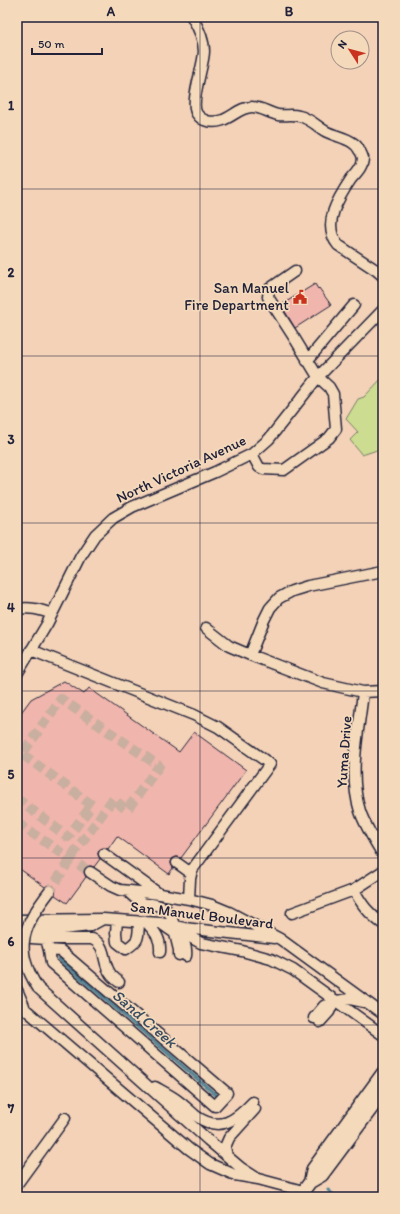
<svg xmlns="http://www.w3.org/2000/svg" width="400" height="1214" viewBox="0 0 400 1214" font-family="Itim,sans-serif">
<style>
.green{fill:#ccdc90;stroke:#777f66}
.lines{fill:none;stroke-linecap:round;stroke-linejoin:round}
.stream{stroke:#578797;stroke-width:3}
.building{fill:#f0b5ac;stroke:#22223b}
.minor-tunnel{stroke:#c9af9f;stroke-width:10;stroke-dasharray:10 5;stroke-linecap:butt}
.minor-casing{stroke:#22223b;stroke-width:13}
.major-casing{stroke:#22223b;stroke-width:15}
.minor{stroke:#f4d9bb;stroke-width:10}
.major{stroke:#f4d9bb;stroke-width:12}
.minor-bridge-casing{stroke:#22223b;stroke-width:13;stroke-linecap:butt}
.minor-bridge{stroke:#f4d9bb;stroke-width:10}
.grid{fill:none;stroke:#22223b;stroke-width:1;stroke-opacity:0.55}
.labels{text-anchor:middle;stroke-width:3.5;stroke-linejoin:round;paint-order:stroke}
.poi-label{font-size:15px;fill:#22223b;stroke:#f4d9bb;text-anchor:end}
.street-label{font-size:15px;fill:#22223b;stroke:#f4d9bb}
.water-label{font-size:16px;font-style:italic;fill:#384c62;stroke:#f4d9bb}
.neatline{fill:none;stroke:#22223b;stroke-width:1.5}
.grid-label{font-size:13px;text-anchor:middle;font-weight:bold;fill:#22223b}
</style>
<rect width="100%" height="100%" fill="#f3d2b8"/>
<filter id="ink" filterUnits="userSpaceOnUse"><feTurbulence type="fractalNoise" baseFrequency=".025" numOctaves="2"/><feDisplacementMap in="SourceGraphic" scale="8" xChannelSelector="R" yChannelSelector="G"/><feConvolveMatrix kernelMatrix="1 2 1 2 8 2 1 2 1" color-interpolation-filters="sRGB"/></filter>
<g filter="url(#ink)">
<!-- green -->
<path class="green" d="M383,377V448L362,455L350,440L358,432L346,419L358,399L364,397Z"/>
<g class="lines">
<!-- stream -->
<path class="stream" d="M59,959L216,1095
M328,1190L336,1197"/>
</g>
<!-- building -->
<path class="building" d="M315,284L318,289L319,288L331,305L295,328L281,305Z
M64,681L84,694L89,688L179,752L194,732L246,770L181,858L177,857L172,859L171,863L173,868L169,874L117,836L108,849L104,848L99,850L98,854L100,859L94,867L90,866L85,868L84,872L86,877L67,903L55,895L56,889L54,886L48,885L45,887L17,867V718L31,699Z"/>
<g class="lines">
<!-- minor-tunnel -->
<path class="minor-tunnel" d="M17,805L20,801L68,837L92,805L22,754L61,699L159,766L127,810L113,799L74,853L50,891
M17,823L90,872"/>
<defs>
<path id="minor" d="M192,17C198,27 204,40 204,51C204,66 189,103 197,114C199,117 203,120 207,121C227,126 236,107 252,107C261,107 269,113 278,115C285,116 292,114 299,116C309,118 317,126 325,131C334,136 345,137 353,143C356,145 358,147 359,150C361,152 362,155 363,158C363,167 356,173 351,179C339,197 321,224 338,245L376,270L383,276
M307,361L354,305
M252,454L259,467L263,469L284,470L329,438L336,429L333,394L329,387L318,377L295,339L268,297L269,289L295,271
M17,609C30,607 39,609 52,614
M206,628L229,646L250,655L323,683L363,692L383,691
M31,650L194,715L218,727L270,764L192,870L190,879L189,899
M250,655L264,620L270,608L279,598L292,591L308,586L383,571
M17,674L47,624L81,556L95,535L113,518L132,507L215,472L252,454L269,439L318,377L383,310
M363,692C359,731 348,773 360,811C364,824 376,843 383,855
M104,854L158,893
M177,863L191,873
M90,872L111,886L120,890L160,894L189,899L212,905L229,912L280,939L383,1014
M354,890C362,905 369,914 383,924
M127,891C131,894 136,900 142,903C144,904 148,904 151,904C166,906 170,911 174,925
M292,913L354,890L383,871
M17,920L103,919L160,923L184,928L274,938
M117,920L116,933L117,942L126,949C140,940 138,938 139,922
M146,922C155,932 161,938 160,952
M163,925C176,934 188,939 186,956
M184,928L190,937L201,943L242,951L271,959L293,970L383,1035
M17,931L63,929L90,926L101,920
M175,934L179,950V955
M17,937L46,939H92C107,945 102,962 110,973C112,977 116,979 119,982
M46,939L49,950L51,963L215,1106L227,1093L61,951L49,950
M38,988L208,1140L241,1168L255,1177
M17,990L24,1006
M17,1000L25,1009L189,1149L210,1164L235,1175L258,1179L303,1191
M314,1018L324,1006L333,1003
M320,1022L329,1012L333,1003L336,1001L350,999L364,1002
M155,1087C162,1091 170,1095 177,1100C184,1105 190,1111 196,1116C220,1133 236,1120 253,1102
M227,1156L225,1147L229,1138L255,1109
M17,1184L65,1118"/>
<path id="major" d="M310,1182L322,1175L383,1093
M299,1197L310,1182L313,1169L383,1073"/>
</defs>
<!-- minor casing -->
<use href="#minor" class="minor-casing"/>
<!-- major casing -->
<use href="#major" class="major-casing"/>
<!-- minor -->
<use href="#minor" class="minor"/>
<!-- major -->
<use href="#major" class="major"/>
<defs>
<path id="minor-bridge" d="M38,988C12,948 24,925 50,891"/>
</defs>
<!-- minor-bridge casing -->
<use href="#minor-bridge" class="minor-bridge-casing"/>
<!-- minor-bridge -->
<use href="#minor-bridge" class="minor-bridge"/>
</g>
</g>
<!-- grid -->
<path class="grid" d="M200,17V1197M17,189H383M17,356H383M17,523H383M17,691H383M17,858H383M17,1025H383"/>
<!-- icons -->
<defs>
<symbol id="civic-bare" viewBox="-9 -9 18 18"><path d="M-.6-6.5H3V-4.5H.6V-3L4-1V1h2V6H-6V1h2V-1L-.6-3ZM-1.2 2.5V6h2.4V2.5Z" fill="#c8321e" stroke="#f4d9bb" stroke-width="2.5" paint-order="stroke"/></symbol>
</defs>
<g fill-rule="evenodd">
<use href="#civic-bare" x="290" y="287" width="20" height="20"/>
</g>
<g class="labels">
<!-- poi labels -->
<g class="poi-label">
<text x="289" y="293">San Manuel<tspan x="289" dy="17">Fire Department</tspan></text>
</g>
<!-- street labels -->
<g class="street-label">
<text transform="translate(181 469) rotate(-25)" y="5">North Victoria Avenue</text>
<text transform="translate(344 752) rotate(-86)" y="5">Yuma Drive</text>
<text transform="translate(202 915) rotate(7)" y="5">San Manuel Boulevard</text>
</g>
<!-- water labels -->
<g class="water-label">
<text transform="translate(145 1018) rotate(41)" y="6">Sand Creek</text>
</g>
</g>
<!-- margin -->
<rect width="400" height="1214" fill="none" stroke="#f4d9bb" stroke-width="44"/>
<!-- north arrow -->
<g transform="translate(350 50) rotate(306)"><circle r="19" fill="#f4d9bb" stroke="#a09088"/>
<path d="M0-3L7 15L0 10L-7 15Z" fill="#c8321e"/>
<text y="-6" font-size="11" font-weight="bold" text-anchor="middle" fill="#22223b">N</text>
</g>
<!-- scale -->
<path d="M32 48v6h70v-6" fill="none" stroke="#22223b" stroke-width="2"/>
<text x="38" y="48" font-size="12" fill="#22223b" stroke="#f4d9bb" stroke-width="3" paint-order="stroke">50 m</text>
<rect x="22" y="22" width="356" height="1170" class="neatline"/>
<g class="grid-label">
<text x="111" y="16">A</text>
<text x="289" y="16">B</text>
<text x="11" y="110">1</text>
<text x="11" y="277">2</text>
<text x="11" y="444">3</text>
<text x="11" y="612">4</text>
<text x="11" y="779">5</text>
<text x="11" y="946">6</text>
<text x="11" y="1113">7</text>
</g>
</svg>
